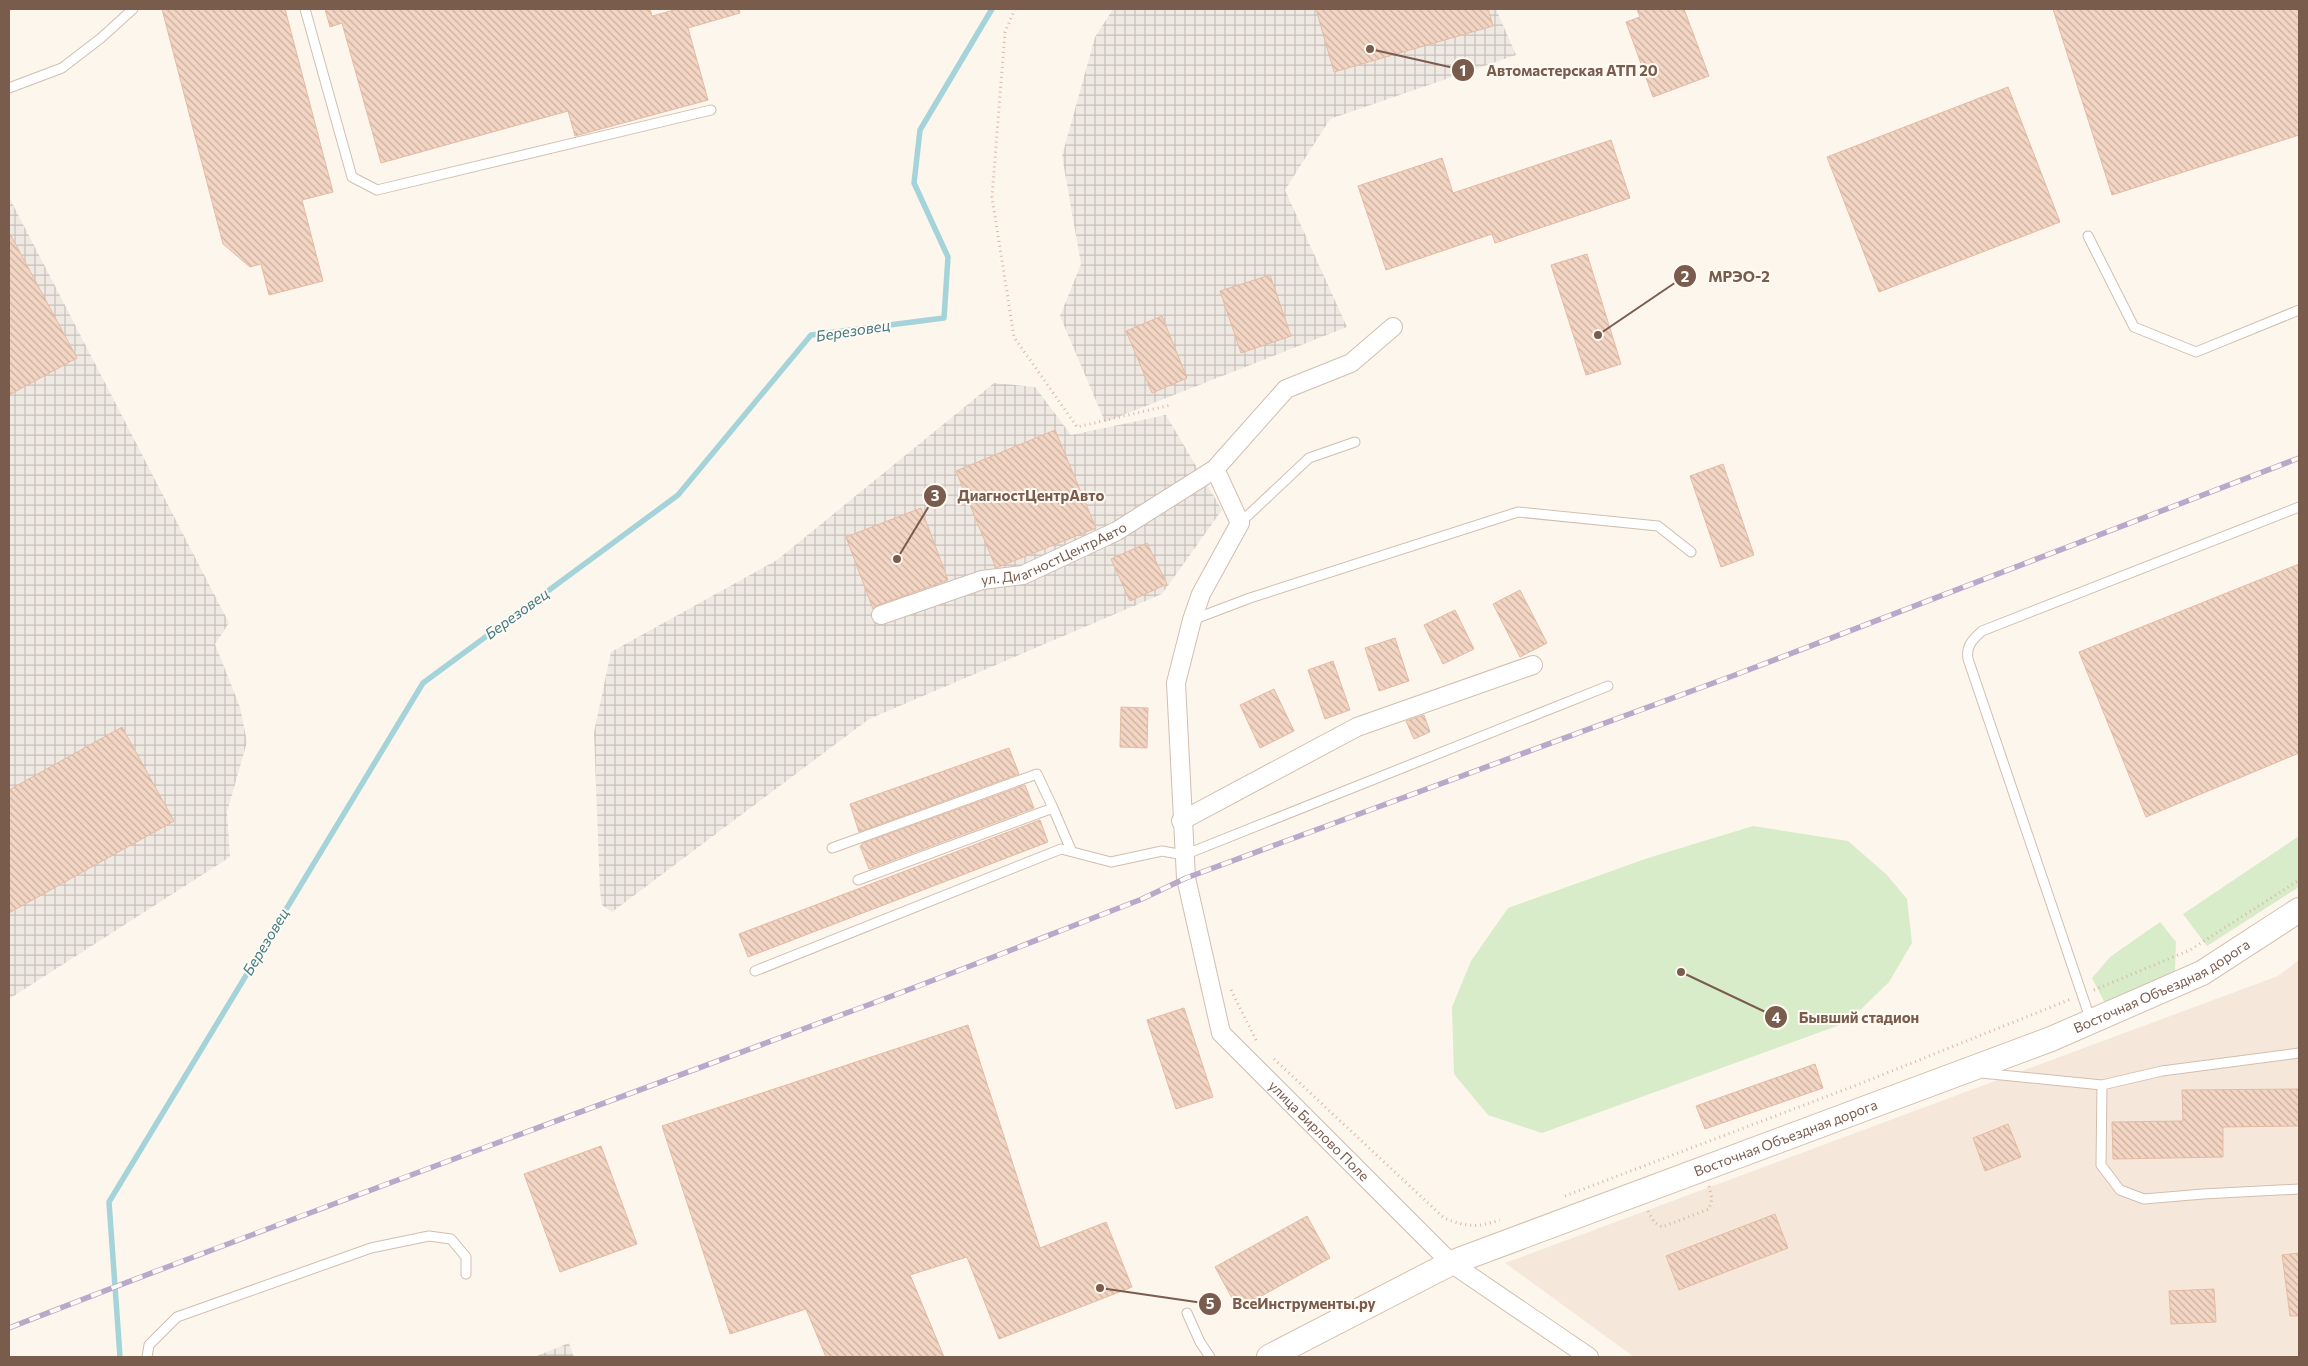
<svg xmlns="http://www.w3.org/2000/svg" width="2308" height="1366" viewBox="0 0 2308 1366" font-family="Commissioner,sans-serif">
<style>
.residential{fill:#f5e8da}
.industrial{fill:url(#industrial-grid)}
.grass{fill:#d8ecc9}
.lines{fill:none;stroke-linecap:round;stroke-linejoin:round}
.stream{stroke:#a5d3da;stroke-width:5.5}
.building{fill:url(#building-back-hatch);stroke:#e6bba3}
.service-casing{stroke:#d1beb0;stroke-width:11}
.minor-casing{stroke:#d1beb0;stroke-width:20}
.secondary-casing{stroke:#d6c0b0;stroke-width:26}
.path{stroke:#d9b8a5;stroke-width:3;stroke-dasharray:1 4;stroke-linecap:butt}
.service{stroke:#fff;stroke-width:9}
.minor{stroke:#fff;stroke-width:18}
.secondary{stroke:#fff;stroke-width:24}
.rail-casing{stroke:#b9a8c9;stroke-width:5.5}
.rail{stroke:#fffaf3;stroke-width:4;stroke-dasharray:11;stroke-linecap:butt}
.labels{text-anchor:middle;stroke-width:4;stroke-linejoin:round;paint-order:stroke}
.street-label{font-size:14px;fill:#7a5c4d;stroke:#fffaf3}
.water-label{font-size:15px;font-style:italic;fill:#437c86;stroke:#fffaf3}
.leader{fill:none;stroke:#7a5c4d;stroke-width:2}
.callout-dot{fill:#7a5c4d;stroke:#fffaf3;stroke-width:2}
.mark-label{font-size:15px;text-anchor:middle;font-weight:bold;fill:#fff}
.callout-label{font-size:15px;text-anchor:middle;font-weight:bold;fill:#7a5c4d;stroke:#fffaf3;stroke-width:4;stroke-linejoin:round;paint-order:stroke}
</style>
<defs>
<pattern id="industrial-grid" width="8" height="8" patternUnits="userSpaceOnUse" patternTransform="scale(1.25)"><rect width="8" height="8" fill="#efe9e4"/><path d="M0 4h8M4 0v8" fill="none" stroke="#c7c0bb"/></pattern>
<pattern id="building-back-hatch" width="6" height="6" patternUnits="userSpaceOnUse" patternTransform="scale(1.25)"><rect width="6" height="6" fill="#f3d5c3"/><path d="M-1 5l2 2M0 0l6 6M5-1l2 2" fill="none" stroke="#cab0a1"/></pattern>
</defs>
<rect width="100%" height="100%" fill="#fdf6ec"/>
<!-- residential -->
<path class="residential" d="M2299,960V1357H1634L1505,1263L2278,976Z"/>
<!-- industrial -->
<path class="industrial" d="M1113,9H1496L1516,55L1330,119L1285,190L1347,327L1105,422L1060,316L1081,264L1062,156L1095,37Z
M9,197L229,623L215,644L240,707L247,742L227,812L230,857L9,999Z
M994,383L1035,387L1071,435L1166,415L1222,510L1162,594L869,719L612,912L602,905L600,892L594,732L611,652L777,560Z
M569,1343L574,1357H534Z"/>
<!-- grass -->
<path class="grass" d="M1753,826L1848,841L1887,875L1907,899L1912,943L1889,982L1848,1022L1542,1133L1488,1115L1454,1074L1452,1007L1471,961L1508,908L1648,858Z
M2299,836V887L2207,946L2183,914Z
M2160,922L2176,942L2175,971L2105,1003L2092,978L2110,957Z"/>
<g class="lines">
<!-- stream -->
<path class="stream" d="M120,1357L109,1202L423,683L678,495L811,335L944,318L948,257L914,183L920,130L992,9"/>
</g>
<!-- building -->
<path class="building" d="M162,9H285L333,192L302,200L323,281L269,295L261,264L250,267L223,244Z
M325,9H650L652,16L678,9H739L740,13L688,28L708,100L575,136L568,111L381,163L342,23L330,27Z
M1316,9H1488L1493,26L1334,72Z
M1637,9H1684L1709,76L1653,97L1626,22L1640,17Z
M2053,9H2299V135L2112,195Z
M2008,87L2060,222L1879,292L1827,157Z
M1611,140L1630,198L1495,243L1492,234L1386,270L1358,186L1442,158L1453,193Z
M9,232L77,358L9,395Z
M1587,254L1621,364L1586,375L1551,265Z
M1270,275L1291,336L1241,353L1220,291Z
M1162,316L1187,378L1152,393L1126,331Z
M1055,430L1096,528L996,568L956,471Z
M1723,464L1754,555L1721,567L1690,476Z
M921,508L948,580L878,605L873,609L846,537Z
M1147,543L1167,584L1130,601L1111,559Z
M2299,564V753L2146,817L2079,652Z
M1520,590L1547,643L1520,657L1493,604Z
M1455,610L1474,649L1443,664L1424,625Z
M1395,638L1409,681L1379,691L1365,648Z
M1333,661L1350,710L1325,719L1308,670Z
M1274,689L1294,731L1260,748L1240,705Z
M1121,707L1148,708L1147,748L1120,747Z
M1424,715L1430,732L1414,739L1406,721Z
M122,727L174,821L9,913V790Z
M1009,748L1019,774L859,832L850,804Z
M1025,785L1034,808L869,869L860,846L863,843Z
M1040,820L1048,842L748,957L739,934Z
M1184,1008L1213,1097L1176,1109L1147,1020Z
M968,1025L1040,1248L1106,1222L1132,1287L999,1339L967,1257L910,1275L944,1357H826L806,1309L730,1334L662,1126Z
M1815,1064L1823,1088L1705,1129L1696,1106Z
M2299,1089V1126L2223,1127V1157L2113,1159L2112,1122L2183,1121L2182,1090Z
M2008,1124L2021,1157L1985,1171L1973,1138Z
M601,1146L637,1244L560,1272L524,1174Z
M1775,1214L1788,1248L1679,1290L1666,1256Z
M1307,1216L1330,1258L1238,1309L1215,1267Z
M2299,1253V1316H2290L2282,1255Z
M2214,1289L2216,1322L2171,1324L2169,1291Z"/>
<g class="lines">
<defs>
<path id="service" d="M305,9L352,177L377,190L711,110
M9,88L62,68L101,38L133,9
M2088,236L2134,327L2196,352L2299,310
M1240,523L1309,458L1355,442
M1192,620L1250,598L1518,512L1658,526L1691,552
M832,848L1037,774L1053,808
M858,880L1053,808L1071,850
M755,971L1061,849L1111,862L1162,851L1184,855L1608,686
M2091,1021L1968,659C1966,646 1972,640 1982,631L2299,507
M1981,1073L2102,1085L2101,1165L2120,1190L2144,1199L2203,1194L2299,1189
M2102,1085L2162,1071L2299,1053
M1187,1313L1200,1342L1210,1357
M147,1357L149,1345L177,1317L371,1248L429,1236L451,1239L466,1257V1274"/>
<g id="minor">
<path id="s1" d="M1393,327L1351,363L1286,389L1215,469L1240,523L1201,594L1192,620L1176,683L1186,878L1221,1033L1451,1263L1589,1357"/>
<path id="s2" d="M881,615L982,580L1023,575L1117,531L1215,469"/>
<path d="M1181,821L1357,727L1533,665"/>
</g>
<g id="secondary">
<path id="s3" d="M1269,1357L1451,1263L2051,1039L2202,973L2299,910"/>
</g>
</defs>
<!-- service casing -->
<use href="#service" class="service-casing"/>
<!-- minor casing -->
<use href="#minor" class="minor-casing"/>
<!-- secondary casing -->
<use href="#secondary" class="secondary-casing"/>
<!-- path -->
<path class="path" d="M1015,9L1005,32L992,197L1014,337L1077,427L1171,405
M1231,990L1257,1042
M2094,990L2190,950L2299,880
M1274,1059L1444,1218C1467,1227 1476,1228 1500,1220
M1565,1196L1862,1083L2071,999
M1648,1211L1654,1222L1662,1227L1709,1209L1712,1199L1709,1186"/>
<!-- service -->
<use href="#service" class="service"/>
<!-- minor -->
<use href="#minor" class="minor"/>
<!-- secondary -->
<use href="#secondary" class="secondary"/>
<defs>
<path id="rail" d="M9,1328C285,1220 563,1119 841,1015C942,978 1041,938 1142,899L1186,878L1735,675L2299,458"/>
</defs>
<!-- rail casing -->
<use href="#rail" class="rail-casing"/>
<!-- rail -->
<use href="#rail" class="rail"/>
</g>
<g class="labels">
<!-- street labels -->
<g class="street-label">
<text dy="5" stroke="none"><textPath href="#s2" startOffset="184">ул. ДиагностЦентрАвто</textPath></text>
<text dy="5" stroke="none"><textPath href="#s3" startOffset="968">Восточная Объездная дорога</textPath></text>
<text dy="5" stroke="none"><textPath href="#s1" startOffset="958">улица Бирлово Поле</textPath></text>
<text dy="5" stroke="none"><textPath href="#s3" startOffset="562">Восточная Объездная дорога</textPath></text>
</g>
<!-- water labels -->
<g class="water-label">
<text transform="translate(853 331) rotate(-9)" y="5">Березовец</text>
<text transform="translate(517 614) rotate(-36)" y="5">Березовец</text>
<text transform="translate(266 942) rotate(-59)" y="5">Березовец</text>
</g>
</g>
<!-- callouts -->
<path class="leader" d="M1370 49L1463 70M1598 335L1685 276M897 559L935 496M1681 972L1776 1017M1100 1288L1210 1304"/>
<g class="callout-dot">
<circle cx="1370" cy="49" r="5"/>
<circle cx="1598" cy="335" r="5"/>
<circle cx="897" cy="559" r="5"/>
<circle cx="1681" cy="972" r="5"/>
<circle cx="1100" cy="1288" r="5"/>
<circle cx="1463" cy="70" r="12"/>
<circle cx="1685" cy="276" r="12"/>
<circle cx="935" cy="496" r="12"/>
<circle cx="1776" cy="1017" r="12"/>
<circle cx="1210" cy="1304" r="12"/>
</g>
<g class="mark-label">
<text x="1463" y="76">1</text>
<text x="1685" y="282">2</text>
<text x="935" y="501">3</text>
<text x="1776" y="1023">4</text>
<text x="1210" y="1309">5</text>
</g>
<g class="callout-label">
<text x="1572" y="76">Автомастерская АТП 20</text>
<text x="1739" y="282">МРЭО-2</text>
<text x="1031" y="501">ДиагностЦентрАвто</text>
<text x="1859" y="1023">Бывший стадион</text>
<text x="1304" y="1309">ВсеИнструменты.ру</text>
</g>
<!-- border -->
<rect width="2308" height="1366" fill="none" stroke="#7a5c4d" stroke-width="20"/>
</svg>
